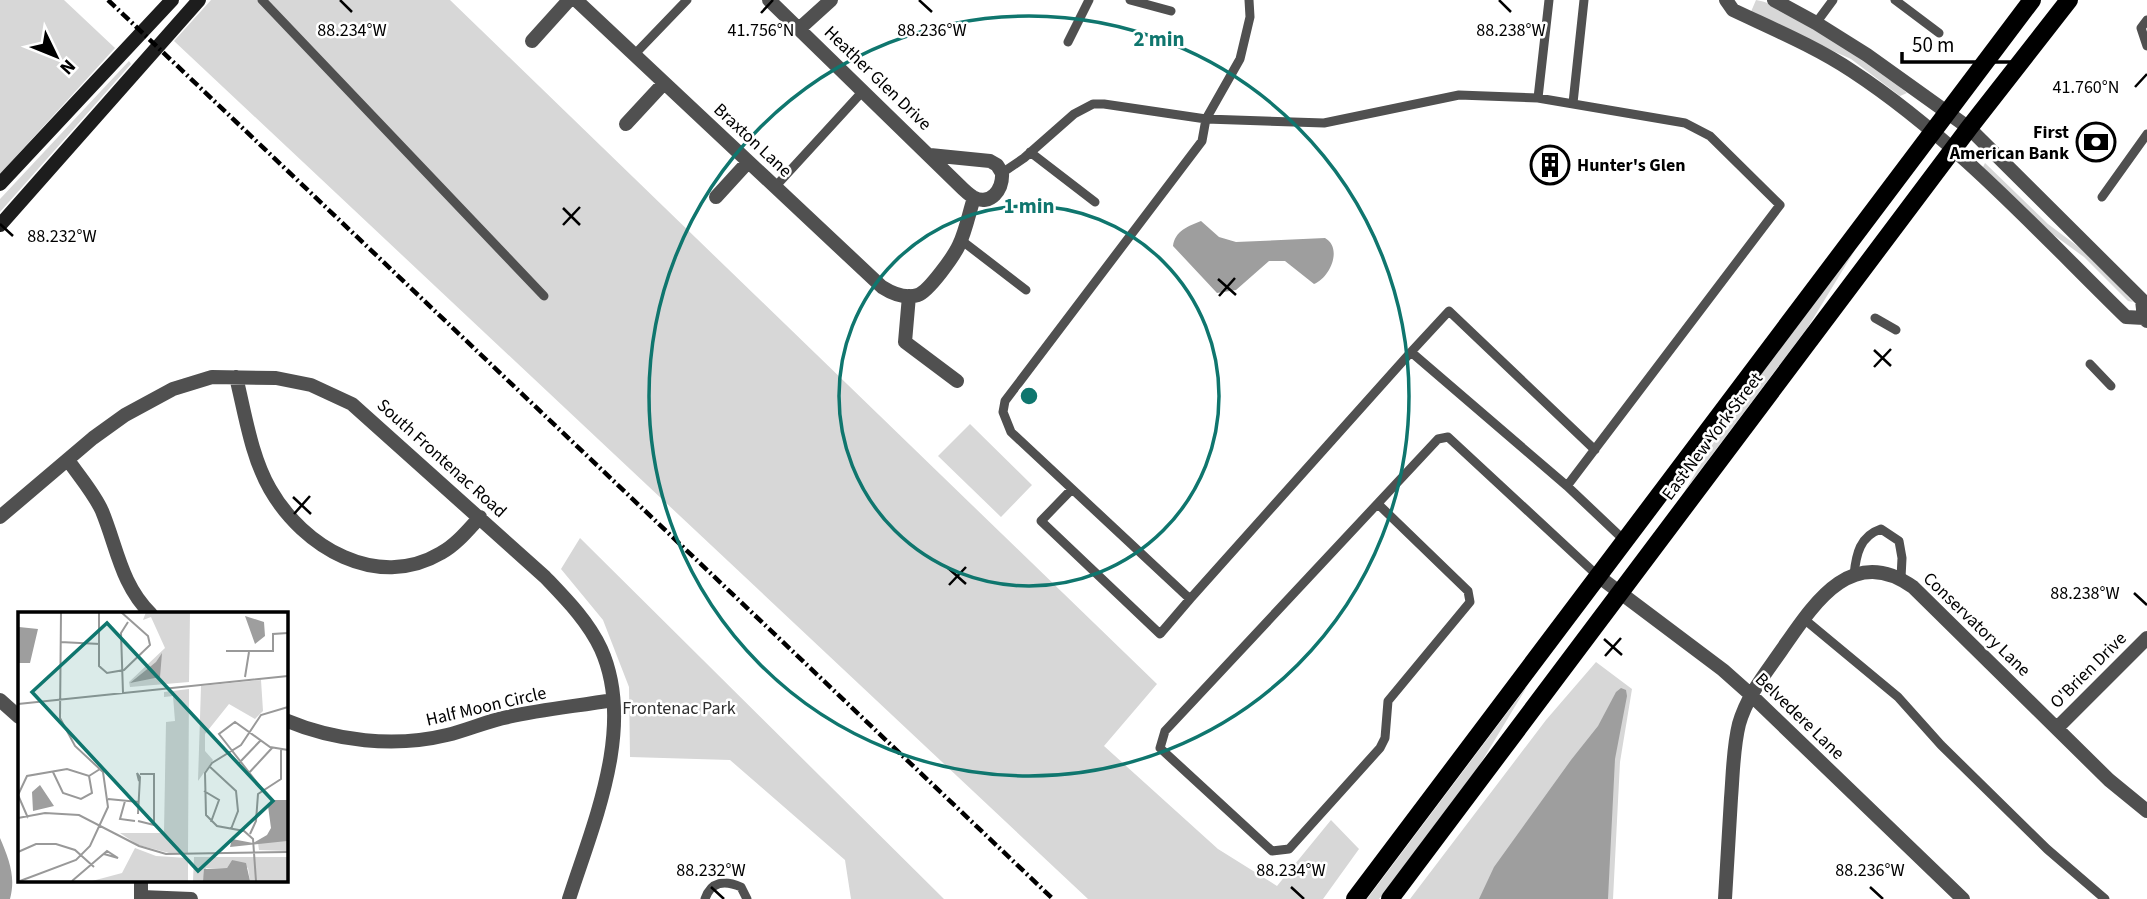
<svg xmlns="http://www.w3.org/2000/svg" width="2147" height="899" viewBox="0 0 2147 899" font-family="'Source Sans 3',sans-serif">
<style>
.green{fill:#d7d7d7}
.water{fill:#9e9e9e}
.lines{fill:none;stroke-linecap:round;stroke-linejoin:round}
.lane{stroke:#505050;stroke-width:9}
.street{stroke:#505050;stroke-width:14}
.secondary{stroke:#1d1d1d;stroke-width:14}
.primary{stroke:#000;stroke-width:18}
.rail{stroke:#000;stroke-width:4.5;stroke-dasharray:10 3.5 2 3.5;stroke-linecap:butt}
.ticks{fill:none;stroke:#000;stroke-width:2.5}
.ring{fill:none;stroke:#0f766e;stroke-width:3.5}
.labels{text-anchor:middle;stroke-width:5;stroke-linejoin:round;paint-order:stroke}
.street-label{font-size:18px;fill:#000;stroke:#fff}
.poi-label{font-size:18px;font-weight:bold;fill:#000;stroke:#fff;text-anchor:end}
.park-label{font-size:18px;fill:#2e2e2e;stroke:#fff}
.inset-road{fill:none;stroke:#999;stroke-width:2}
.view{fill:#0f766e;fill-opacity:0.15;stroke:#0f766e;stroke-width:3.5}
.inset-edge{fill:none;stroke:#000;stroke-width:3.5}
.ticks-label{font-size:18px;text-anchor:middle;fill:#000;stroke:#fff;stroke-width:5;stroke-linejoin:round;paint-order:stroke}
.centre{fill:#0f766e;stroke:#fff;stroke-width:3.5}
.ring-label{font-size:21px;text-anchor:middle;font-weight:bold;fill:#0f766e;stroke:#fff;stroke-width:5;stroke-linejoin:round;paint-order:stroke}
</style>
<rect width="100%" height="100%" fill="#fff"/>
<!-- green -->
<path class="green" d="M0,0H64L115,48L0,174Z
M211,0H450L1157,684L1104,746L1218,849L1277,886L1331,820L1359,849L1323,899H1088L174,41Z
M1756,0C1788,4 1882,68 1907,93L1900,96L1851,59L1750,14Z
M129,61L131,64L0,212V199Z
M1985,163L2048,224L2088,254L2133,302L2128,301L2084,257L2051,233L1983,167Z
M1855,250L1808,327L1684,492L1729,417Z
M970,424L1032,485L1001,517L938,456Z
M580,538L944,899H851L845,860L730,760L630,757L629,687L603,620L561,569Z
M1596,662L1632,689L1620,762L1613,899H1410L1546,720Z
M1528,685L1479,766L1379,899H1367Z"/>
<!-- water -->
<path class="water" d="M1201,221L1219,237L1236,242L1325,238C1343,248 1330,278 1314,284L1285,261H1269L1236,290L1217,293L1173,246C1175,231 1188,226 1201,221Z
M1621,688L1626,690L1627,696L1615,759L1608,899H1479L1494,867L1571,760L1598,726L1616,692Z
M0,838C9,859 16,877 10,899H0Z"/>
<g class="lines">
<!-- lane -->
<path class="lane" d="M262,0L544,296
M1130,0L1171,11
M1895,0L1939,33
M2147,20L2141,28L2147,46
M1816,23L1833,0
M1068,42L1089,0
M634,55L687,0
M1538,98L1549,0
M1573,103L1584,0
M1030,152L1095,202
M1002,173L1024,158L1074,114L1093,104H1104L1206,119L1324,123L1459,95L1538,98L1685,123L1710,136L1780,205L1567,486L1411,352L1190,599L1011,432L1003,412L1005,401L1202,141L1206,119L1240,59L1250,17L1249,0
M775,187L863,91
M2102,197L2147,134
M961,240L1026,290
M1875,318L1896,330
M1411,352L1449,311L1595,450
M2090,364L2111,386
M1567,486L1624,540
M1072,489L1041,521L1160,634L1190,599
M1378,504L1468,591L1470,602L1388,701L1385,738L1380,748L1289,849L1272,851L1160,748L1165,731L1438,439L1448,437L1598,576
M1854,575C1856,554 1860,536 1881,529L1899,541L1902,558L1901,578
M1804,619L1898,697L1941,745L2047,849L2105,899
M705,899C711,881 725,880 741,887L747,899"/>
<!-- street -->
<path class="street" d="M576,0L882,287C893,294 905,299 918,295C929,291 954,256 959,245C966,230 969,213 974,198
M769,0L959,185C963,189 968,194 973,197C991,207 1003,189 1002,173L997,165L990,161L930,155
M1726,0L1733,10C1773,29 1816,47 1852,71C1954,138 2039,232 2126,317L2144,318
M1774,0L1816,23L1867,55L1969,128L2142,300L2144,318L2147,321
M799,29L831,0
M532,41L569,0
M626,124L664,83
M716,197L748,162
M909,296L905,342L957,381
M236,377C245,413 251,456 270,489C303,547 377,591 441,553C456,545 468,530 480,517
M68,460C79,476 94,493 102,511C117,547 121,585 151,614
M0,517L93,438L125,415L173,389L212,377L276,378L311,385L352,404L545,577C566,599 588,621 601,649C636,727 593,824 569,899
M1598,576L1723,670L1750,694L1963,899
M0,700L19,717
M285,720C335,741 394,748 447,735C468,730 487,721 508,717C543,709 578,706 613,700
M2057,728L2147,638
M141,880V899
M142,897L191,899
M1725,899C1727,865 1729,832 1731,798C1733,774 1733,748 1739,724C1747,696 1765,674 1781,651C1813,605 1851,543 1913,587L2109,780L2147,811"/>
<!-- secondary -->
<path class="secondary" d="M0,184L172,0
M0,225L199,0"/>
<!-- primary -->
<path class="primary" d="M1355,899L2032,0
M1390,899L1969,128L2069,0"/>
<!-- rail -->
<path class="rail" d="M108,0L1053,899"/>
</g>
<!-- ticks -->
<path class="ticks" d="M340,0L352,12M919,0L932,12M1499,0L1511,12M761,13L773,0M2135,87L2147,74M563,208L580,225M0,224L13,236M563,225L580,207M1218,279L1236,295M1219,296L1235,278M1874,350L1891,366M1874,367L1891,349M293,497L311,514M294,514L310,496M948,568L966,584M949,585L966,567M2134,593L2147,605M1604,639L1622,655M1605,656L1621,638M711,887L724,899M1291,887L1304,899M1870,887L1883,899"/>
<!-- distance rings -->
<g class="ring">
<circle cx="1029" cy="396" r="190"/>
<circle cx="1029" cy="396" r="380"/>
</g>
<!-- icons -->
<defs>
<symbol id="bank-ring" viewBox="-11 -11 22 22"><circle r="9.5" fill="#fff" stroke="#000" stroke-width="1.5"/><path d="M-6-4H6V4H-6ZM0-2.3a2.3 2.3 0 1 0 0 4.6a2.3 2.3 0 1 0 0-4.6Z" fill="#000"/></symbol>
<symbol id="building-ring" viewBox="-11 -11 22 22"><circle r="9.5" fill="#fff" stroke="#000" stroke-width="1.5"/><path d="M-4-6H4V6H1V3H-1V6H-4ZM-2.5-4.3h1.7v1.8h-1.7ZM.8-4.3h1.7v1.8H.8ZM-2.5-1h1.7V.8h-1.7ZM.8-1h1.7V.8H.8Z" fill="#000"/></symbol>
</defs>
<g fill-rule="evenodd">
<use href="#bank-ring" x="2074" y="120" width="44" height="44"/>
<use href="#building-ring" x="1528" y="143" width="44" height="44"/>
</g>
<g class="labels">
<!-- street labels -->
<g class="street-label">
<text transform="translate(878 78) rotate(44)" y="6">Heather Glen Drive</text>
<text transform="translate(753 140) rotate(43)" y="6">Braxton Lane</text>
<text transform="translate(1712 436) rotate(-53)" y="6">East New York Street</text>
<text transform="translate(442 458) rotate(42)" y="6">South Frontenac Road</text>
<text transform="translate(1977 624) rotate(44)" y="6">Conservatory Lane</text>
<text transform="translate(2088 670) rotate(-45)" y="6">O'Brien Drive</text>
<text transform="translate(486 706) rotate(-13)" y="6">Half Moon Circle</text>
<text transform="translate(1800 716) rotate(44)" y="6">Belvedere Lane</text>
</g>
<!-- poi labels -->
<g class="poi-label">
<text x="2069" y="138">First<tspan x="2069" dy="21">American Bank</tspan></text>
<text x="1577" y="171" text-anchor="start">Hunter's Glen</text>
</g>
<!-- park labels -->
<g class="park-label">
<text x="679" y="714">Frontenac Park</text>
</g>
</g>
<!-- overview -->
<g transform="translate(18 612)">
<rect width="270" height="270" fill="#fff"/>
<path d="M128,0H172L171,70L112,75L111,70L147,36L133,5L125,8ZM243,68L245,99L237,107L211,92L187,122V139L195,148L180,169L183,74ZM171,77L170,241H151L120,233L102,221H146L148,110L157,109L155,84L146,85V80ZM255,228L269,229V239L241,238L240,231ZM117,236L138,244L170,246V269H74L104,261ZM176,245H269V269H232L230,256L214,248L209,256H188L185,269H175Z" fill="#d7d7d7"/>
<path d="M227,4L246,10L247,24L237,32ZM1,15L20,17L12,51H0ZM144,41L142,65L112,71L138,50ZM22,173L36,194L15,199L14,180ZM256,188H269V229L212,235L214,227L235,231L249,223L253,216L250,194ZM214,248L228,251L232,269H185L186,257L209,256Z" fill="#9e9e9e"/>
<path class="inset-road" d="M81,0V54L89,61L106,58L132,33L130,24L103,0M42,30L82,32M208,39H255V22L270,21M227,65L231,40M105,81L103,21L110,10M0,92L270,64M221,151L243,128M191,154L218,179L220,199L213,217M35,160L45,181L63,187L74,181L71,164M230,162L254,136M244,177L201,122L217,110L252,135L270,138M186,179L201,188L193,210M90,187L121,190M107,189L102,207L117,209M120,202L122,165L119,161L121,169M0,206L27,201L61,203L121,234L148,242L270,240M10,206L0,183L9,164L49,157L71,164L82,157M120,209L136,213V162H122M232,222L238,209L240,182L263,167V138M0,240L18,232H38L57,238L76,255M2,269L58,248L72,234L90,195L85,160L57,134L42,106L43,0M54,269L89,239L100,246L86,242M238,269L235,227L226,219L199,214L188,203L187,161L194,151L223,133L243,103L270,95"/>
<path class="view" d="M89,11L255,189L180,259L14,80Z"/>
<rect width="270" height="270" class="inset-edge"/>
</g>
<g class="ticks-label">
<text x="352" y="36">88.234°W</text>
<text x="932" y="36">88.236°W</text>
<text x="1511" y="36">88.238°W</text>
<text x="761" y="36">41.756°N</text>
<text x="2086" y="93">41.760°N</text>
<text x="62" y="242">88.232°W</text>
<text x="2085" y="599">88.238°W</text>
<text x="711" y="876">88.232°W</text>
<text x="1291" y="876">88.234°W</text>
<text x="1870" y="876">88.236°W</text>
</g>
<circle cx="1029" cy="396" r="10" class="centre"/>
<g class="ring-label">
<text x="1159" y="46">2 min</text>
<text x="1029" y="213">1 min</text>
</g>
<!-- north arrow -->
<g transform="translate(56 56) rotate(133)" stroke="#ffffff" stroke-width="5" paint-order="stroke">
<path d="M0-5L12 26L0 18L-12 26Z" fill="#000000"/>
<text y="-10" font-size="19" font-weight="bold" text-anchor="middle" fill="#000000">N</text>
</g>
<!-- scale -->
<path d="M1902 52v10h119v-10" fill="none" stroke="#000000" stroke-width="3.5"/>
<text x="1912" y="52" font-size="21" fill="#000000" stroke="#ffffff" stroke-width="5" paint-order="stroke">50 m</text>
</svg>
